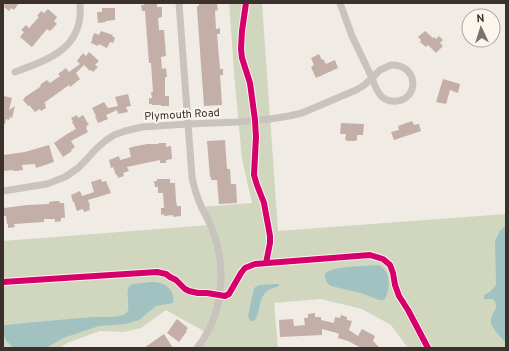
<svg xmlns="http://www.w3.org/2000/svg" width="509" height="351" viewBox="0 0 509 351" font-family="Overpass,sans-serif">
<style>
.green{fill:#d1d6bf}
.water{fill:#a1c2c1}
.building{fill:#c3afa7}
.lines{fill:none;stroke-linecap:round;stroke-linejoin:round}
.street{stroke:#c9c3be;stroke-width:7}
.cycleway-casing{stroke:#fbf5ee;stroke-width:8}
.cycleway{stroke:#d6006c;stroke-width:6}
.labels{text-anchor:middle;stroke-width:4;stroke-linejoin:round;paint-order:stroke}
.street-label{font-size:11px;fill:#3b302b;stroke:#fbf5ee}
</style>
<rect width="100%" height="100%" fill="#f0ebe5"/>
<!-- green -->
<path class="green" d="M229,3H262L278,231L506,214V348H408L391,325L362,309L321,299L274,303L278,348H198L207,333L166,310L141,328L124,332L100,331L67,343L60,348H5L3,346V241L210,225L201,207L252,203L242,159L235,84Z"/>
<!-- water -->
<path class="water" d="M506,225V348H505V342C500,336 493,330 491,323C489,313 502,309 493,299H484V295L490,292L496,285L495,241L500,231Z
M378,265C391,269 391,291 384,300H379L361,293L331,286C326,283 325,279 325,274C331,266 367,266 378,265Z
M151,282C154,282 158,282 162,284C170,286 175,295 173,303L156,306L139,320L126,324L99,326L63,338L46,348H14C6,341 3,338 3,326L6,325C35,322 65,319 94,317C103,317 117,318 125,314C134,309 121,288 133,284C138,283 145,283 151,282Z
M274,284H279V286C275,288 270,288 267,291C259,298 260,310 256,319L253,321H250L248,316L254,288L259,285Z"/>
<!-- building -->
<path class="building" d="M3,3H19L14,10L11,8L9,11L4,7L5,5Z
M157,3V7H162V17L158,18L159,30H164L166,56L161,57L162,69L166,68L167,77H165V96H169V106H161V105H152V104H149V98H152L151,92H153L151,63H149L145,11H142L141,5H144V4Z
M199,3L217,4L218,10L215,11L216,29L220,28V34H217L220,69H223V75H220L222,105L204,106L197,9V6H199Z
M102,8H115V20L106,21V22L98,23L97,12H102Z
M48,9L57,17L54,21L57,24L50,31L47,29L32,47L20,37L24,32L21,30L26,25L29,28L39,17L37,16L41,11L44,13Z
M101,31L113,35L112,36L115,38L113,43L110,42L107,48L99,44L98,46L91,43L94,33L99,35Z
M425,31L433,38L434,37L436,39L439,36L443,40L440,43L443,46L436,53L428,45L426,47L420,42L421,40L418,37Z
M89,52L99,61L95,65L98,67L93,72L91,70L90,71L84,65L76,73L80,79L70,87L69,85L44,103L46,104L45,105L46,108L41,111L40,109L35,112L29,105L28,106L23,100L25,97L40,87L41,84L47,80L50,83L60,76L58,74L66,68L69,72L80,64L77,61L83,53L86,56Z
M319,54L322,60L323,59L326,64L335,60L338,68L316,78L311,67L314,65L311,58Z
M443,79L460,84L458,93L450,90L446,104L436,102Z
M128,94L131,106L126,107L128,112L118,114L117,110L106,115L108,119L98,123L95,116H96L92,108L104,102L108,108L118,106L115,97Z
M4,96L12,98L9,110L15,106L12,118L10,117L9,120L6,119L5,124H3V99Z
M77,115L78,118L83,115L89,125L86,126L87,128H86L88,132L71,141L75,147L71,150L72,151L63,157L54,143L67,134L76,129L72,122L73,121L71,118Z
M412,121L414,125L419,124L421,131L394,140L391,132L399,130L398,126Z
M341,123L364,124L363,135H357V140L354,141H347L345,139L346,134H340Z
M225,140L227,169H230L231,184H236L237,203L219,204L217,180H211V177H210L207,141Z
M158,143H166V147L171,146L172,159L166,160V163H160V160L127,167L129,171L123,173L124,176L118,178L117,175H116L113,167L111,168L109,160L119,156L120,160L131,157L129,148L132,147L147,144H159Z
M49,145L54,162L36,168L35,164L22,165L23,170L16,171H13V170L3,171V155L25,152Z
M101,179L102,182L106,181L111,193L88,200L90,206L89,207L90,210L84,212L83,209L77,211L74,202H73L71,195L80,191L82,196L94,192L91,182Z
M157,179H170V183H175L176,201L177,206H181V216L173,217V215L164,216V214L161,215V208H164L163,193H158V187H155L154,181H157Z
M56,201H59L60,203H64L65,218H61V221L55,222V219H44V222L14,224L15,227L8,228V224H7L6,216H4V208L27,205L49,204V202Z
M315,313V317H321V320L334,323L335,317L340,318L341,315L347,317V320L352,321L349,330L358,336L362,329L375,336L373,341L380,348H361L348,341L338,338L339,334L337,333L322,329V335L280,337L279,320L293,319L294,326L305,325L304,318H308V314Z
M177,319L188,328L186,330L187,331L179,342L167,333Z
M164,334L173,348H144Z"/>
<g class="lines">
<!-- street -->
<path class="street" d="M179,3L192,177C194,187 197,197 201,206C205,215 211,224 214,234C227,271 222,317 197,348
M391,65C418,64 420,98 397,101C392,102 386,100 382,97C377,92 374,84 372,78L380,70Z
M15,72C50,59 84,48 80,3
M3,191L47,184L65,177L78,168L86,160L96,149L105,141L114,135L125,131L142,127L188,124L238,122L270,119L289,116L302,113L356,90L363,86L372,78L352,36L340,3"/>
<defs>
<path id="cycleway" d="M246,3L242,31L241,49L242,58L250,83L255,120L256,137L254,175L257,185L264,203L270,236V243L266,263
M3,282L157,272L166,274L170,277L176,280L185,289L189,291L198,293H207L225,296L229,294L241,273L245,268L255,264L370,255L383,259L390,265L393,273L395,285L399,296L408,310L428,348"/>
</defs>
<!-- cycleway casing -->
<use href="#cycleway" class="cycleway-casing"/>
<!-- cycleway -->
<use href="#cycleway" class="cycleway"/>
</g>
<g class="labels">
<!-- street labels -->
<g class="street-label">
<text transform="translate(182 114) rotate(-3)" y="4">Plymouth Road</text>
</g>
</g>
<!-- border -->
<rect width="509" height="351" fill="none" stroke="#3b302b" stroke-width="8"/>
<!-- north arrow -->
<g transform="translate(481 28) rotate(356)"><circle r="19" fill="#fbf5ee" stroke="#aea6a0"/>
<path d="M0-3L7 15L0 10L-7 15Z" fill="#7a716c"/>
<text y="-6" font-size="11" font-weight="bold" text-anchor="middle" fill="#3b302b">N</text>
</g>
</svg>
